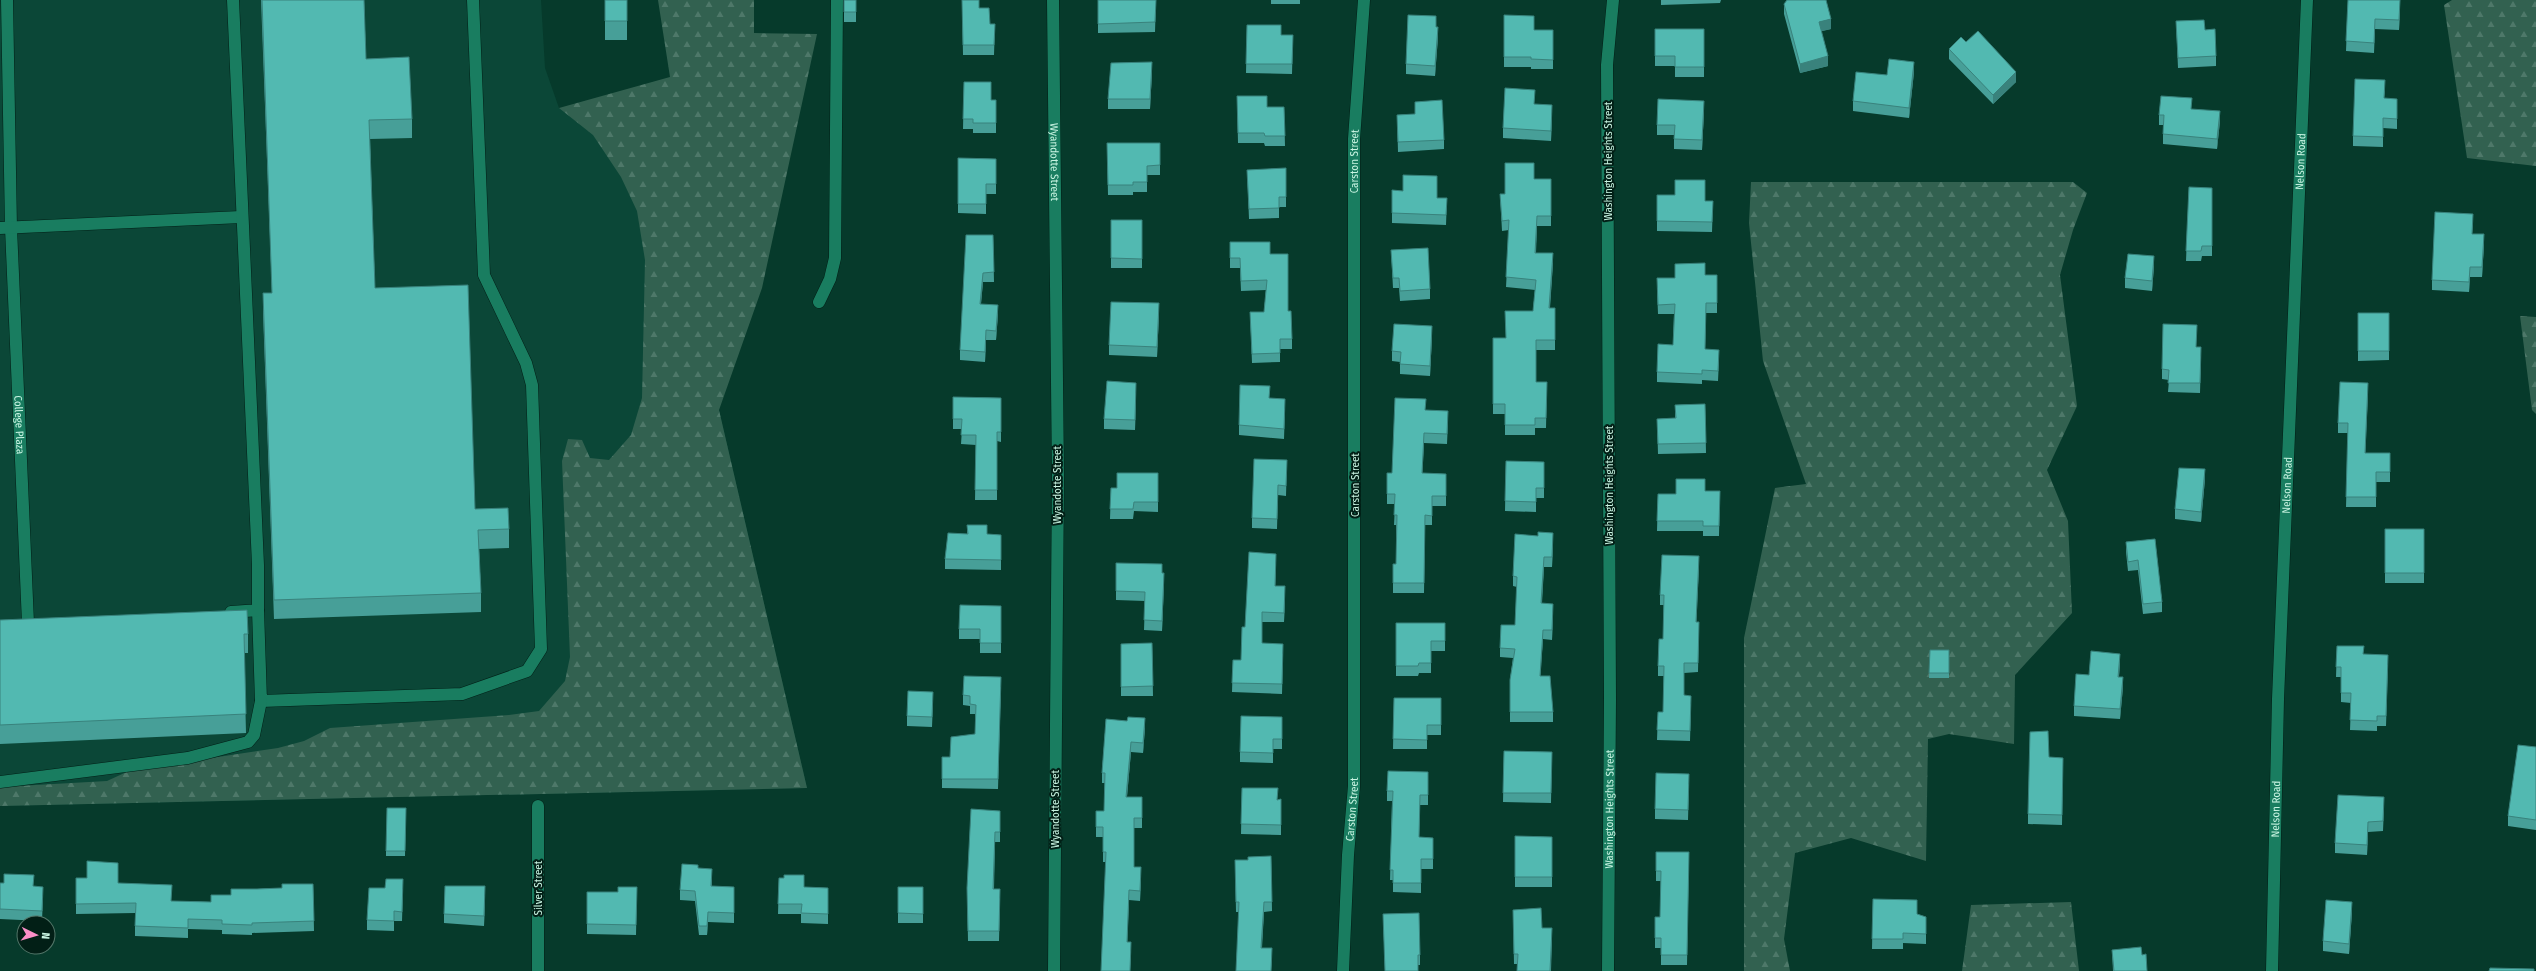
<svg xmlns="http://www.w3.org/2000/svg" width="2536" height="971" viewBox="0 0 2536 971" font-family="'Fira Sans Condensed',sans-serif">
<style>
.built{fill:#0b4737}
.forest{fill:url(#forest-firs)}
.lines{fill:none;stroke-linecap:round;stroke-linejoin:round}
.minor-casing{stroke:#021f16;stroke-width:13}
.minor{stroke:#197d60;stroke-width:12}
.wall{fill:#479f98}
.shaded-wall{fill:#39827c}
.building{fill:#52b9b1;stroke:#39827c}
.labels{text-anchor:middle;stroke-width:4;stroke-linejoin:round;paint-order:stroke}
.street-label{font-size:11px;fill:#caf5e3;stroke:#021f16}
</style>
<defs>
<pattern id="forest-firs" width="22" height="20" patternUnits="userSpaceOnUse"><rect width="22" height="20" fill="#326150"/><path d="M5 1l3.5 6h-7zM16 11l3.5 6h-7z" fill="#4e7869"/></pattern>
</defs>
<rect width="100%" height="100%" fill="#063a2b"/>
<!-- built -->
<path class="built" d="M0,0H541L545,68L559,108L701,105L719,410L807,788L0,806Z"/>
<!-- forest -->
<path class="forest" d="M658,0H754V33L817,34L762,288L719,410L807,788L0,806V787L107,781L131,770L278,748L304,741L330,728L509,715L539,711L565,681L570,657L562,461L568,439L582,440L590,458L609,460L631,435L642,398L645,260L637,211L621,177L593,135L559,108L670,77Z
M2452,0H2536V166L2467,158L2444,5Z
M1751,182H2073L2087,193L2073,230L2060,275L2077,406L2047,470L2068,521L2072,613L2015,675L2014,744L1949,734L1928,739L1926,861L1851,838L1795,853L1784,939L1790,971H1744V638L1775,488L1806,484L1763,361L1749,223Z
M2520,316L2536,317V414L2532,410Z
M2071,902L2079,971H1962L1971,905Z"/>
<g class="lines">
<defs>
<g id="minor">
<path id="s1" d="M7,0L11,228L28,623"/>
<path id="s2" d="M1053,0L1058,477L1054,971"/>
<path d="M0,228L241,217"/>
<path d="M819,302L830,279L835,258L837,0"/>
<path d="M258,610L261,701L462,694L527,671L541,649L532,385L526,363L484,275L473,0"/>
<path d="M231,612L258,610V565L233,0"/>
<path d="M0,782L188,758L248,742L254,735L261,701"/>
<path d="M538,806V971"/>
<path id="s3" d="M1343,971L1348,855L1354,786V139L1364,0"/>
<path id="s4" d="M1608,971L1610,699L1607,65L1613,0"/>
<path id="s5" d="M2272,971L2278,699L2307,0"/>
</g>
</defs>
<!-- minor casing -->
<use href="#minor" class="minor-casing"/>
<!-- minor -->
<use href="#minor" class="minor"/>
</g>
<!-- wall -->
<path class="wall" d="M261,0H364L366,59L412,119V138L370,139L375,288L475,509L509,529V548L479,549L481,593V612L274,619L263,312V293H272Z
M605,0H627V40H605Z
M844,0H856V22H844Z
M962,0L979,8L990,24H995L994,55H963Z
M1098,0H1156L1155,32L1098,33Z
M1271,0H1300V4H1271Z
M1661,0H1721L1720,3L1661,5Z
M2348,0L2400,10L2399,30L2375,29L2374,53L2346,51Z
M1784,4L1831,29L1821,31L1828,66L1800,73L1784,14Z
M1504,15L1534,30H1553V69H1531V67H1504Z
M2176,21L2205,30L2216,56V66L2178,68Z
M1247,25L1281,35H1293L1292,74L1246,73Z
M1436,27L1438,37L1435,76L1406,74V64Z
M1655,29H1704V77H1675V66H1655Z
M1949,49L2016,82L1993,104L1949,59Z
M1152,72L1150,109H1108V99Z
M1914,72L1909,118L1853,111V101L1887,75Z
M964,82L991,100H996V133H973V129H963Z
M2385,90L2384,98L2397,108V129L2383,128V147L2353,146V136Z
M1237,96L1267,107H1284L1285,146H1265L1264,143H1238Z
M1415,102L1444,140V149L1398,152L1397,115L1415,114Z
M2192,109L2220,121L2217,149L2163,144V125H2159V115Z
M1704,111L1702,150L1674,149V135H1657V125Z
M1552,115L1551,141L1503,138V128Z
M1107,143H1160V175H1147V192H1133V195H1108Z
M958,158L996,159V194H986V214L958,213Z
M1247,170L1286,197V207H1279V218L1249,219Z
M1534,179H1551V226H1537L1536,253L1553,263L1550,308H1555V350H1536V382H1547L1546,428H1535V435H1505V414H1493V338H1506L1533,311L1535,290L1506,287L1509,230L1502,231L1500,194H1505Z
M2189,187L2212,246V256H2202L2201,261H2186Z
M1392,190L1437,198H1447L1446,225L1392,223Z
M1657,195H1675L1705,201H1713L1712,232L1657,231Z
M1142,220V268H1111V258Z
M2473,224L2472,234L2484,244L2482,277H2470L2469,292L2432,290V280Z
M993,235L994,282H983L981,304L998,314L996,340H986L985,362L960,360V350Z
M1230,242L1270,254L1288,311L1292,339V349H1280V362L1252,363L1250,312H1264L1266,290L1241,291L1240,268H1230Z
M1391,250L1430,289V299L1400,301L1399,288H1393Z
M2154,266L2152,291L2125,288V278Z
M1705,275H1717V313H1706L1705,349L1719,360L1718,381L1702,380V384L1657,382V372L1673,345L1674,314H1658L1657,288L1675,278Z
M1159,313L1157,357L1109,355V345Z
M2358,313H2389V360L2358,361Z
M1432,336L1430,376L1400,374V362L1392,361V351Z
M2196,347L2201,357L2200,393L2168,392L2169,380L2162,379V369Z
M1136,393L1135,430L1104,429V419Z
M2368,393L2365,453H2390V482H2376V507H2346L2348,433H2338V423Z
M953,397L1001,398V442L997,441V500H975L976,445L961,444L962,429H953Z
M1270,398L1285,409L1284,439L1239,435V425Z
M1705,404L1706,453L1658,454L1657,419L1675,418V405Z
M1426,410L1448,421L1447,444L1424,443L1422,473L1446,474V506H1432V525H1425L1424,593H1393V564H1396V525H1394L1395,504H1387V473H1392Z
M1287,460L1286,496L1278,495L1277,529L1252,528V518Z
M1506,461L1544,462V498H1536V512L1505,511Z
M1158,473V512L1134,511L1133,519H1110L1111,488H1117Z
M2205,479L2201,522L2175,519V509Z
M1705,491H1720L1719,536H1703V531H1657L1658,494H1676Z
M967,525L987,534L1001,535V570L945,569V559L967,534Z
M2385,529H2424V583H2385Z
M2155,539L2162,602V612L2143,614L2138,570L2128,571L2126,552V542Z
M1553,543L1552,567H1544L1542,603L1553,613L1552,640L1543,639L1540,676L1553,712V722H1510V680L1513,658L1500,657V648L1515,625L1517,587L1513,586V576Z
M1116,563L1162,573L1164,582L1162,631L1144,630L1145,601L1116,600Z
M1276,563L1275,586L1285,596L1284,622H1262V643L1283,654L1282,694L1232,692L1233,660H1241L1245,627Z
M1699,566L1696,622H1699L1698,672L1684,673V695L1691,705L1690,741L1657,740L1658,712H1663L1664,676H1658V666L1663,639L1664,605H1660V595Z
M1001,606V653H980V639H959V629Z
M0,620L248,634V653H244L246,733L0,744Z
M1396,623H1445V651H1431V673H1419L1418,676H1396Z
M1152,643L1153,696H1121V644Z
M2337,646L2364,654L2388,665L2386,726H2377V731L2350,730L2351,703L2341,702V677H2336Z
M1930,650H1949V678H1929Z
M2120,663L2119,677L2123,687L2120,719L2074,716V706L2089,675Z
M1001,687L998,789L942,788V757H950L975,734V714H970V706L963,705V695Z
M1394,698H1441V735H1427V749H1393Z
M933,702L932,727L907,726V716Z
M1282,717V749H1273V763L1240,762V752Z
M1106,719L1145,728L1143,753L1131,752L1127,797H1142V828H1134V867L1141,877L1140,901L1129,900L1127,942L1131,952L1130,971L1106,862H1103V837H1096V811H1104L1105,783H1102V773Z
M2536,747V830L2508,826V816Z
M1504,751L1552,752L1551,803L1503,802Z
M2049,757L2063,758L2062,825L2028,824V814Z
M1428,782V805H1420L1419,837L1433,838V869H1421V893L1393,892V880H1390L1392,801H1387V791Z
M1689,784L1688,820L1655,819V809Z
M1242,788L1278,800L1281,799V835L1241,834Z
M2384,807L2383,831L2368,832L2367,855L2335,853V843Z
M406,808L405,856H386V851Z
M1000,821V842H995L994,889L1000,899L999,941H968L967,888Z
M1515,836L1552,837V887H1515Z
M1689,852L1687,965H1661V948H1655V917H1660L1661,881H1656V871Z
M1271,856L1272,911L1264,912L1262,948L1272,958L1271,971H1236L1239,912H1236L1235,860H1248Z
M698,868L712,879V886L734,887V923L708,922L707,935H699L695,901L680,900V890Z
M76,878L118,883L172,901L211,902L231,895L257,889L282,888L313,884L314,931L252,933V935L222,934V930L188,929V938L135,936V913L76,914Z
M779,878L804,887L828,888V924L801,923V914H778Z
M0,883L34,886L43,897L42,921L0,919Z
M637,887L636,935L587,934V892H618Z
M923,887V923H898V913Z
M403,889L402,921H394V931L367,930V920Z
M485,896L484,926L444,923V914Z
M1873,899L1917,914L1926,917V944L1903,943V949H1872Z
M1513,910L1552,938L1551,971H1517V964H1514Z
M2352,912L2349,954L2323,951V941Z
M1383,914L1420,955V965H1418V971H1385Z
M2112,950L2142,955L2147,971H2113Z"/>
<!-- shaded-wall -->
<path class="shaded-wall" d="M2400,0V10L2399,30V20Z
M1831,19V29L1819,32V22Z
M1438,27V37L1435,76V66Z
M1828,56V66L1800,73V64Z
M1152,62V72L1150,109V99Z
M1914,62V72L1909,118V108Z
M2016,72V82L1993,104V95Z
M1704,101V111L1702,150V140Z
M1552,105V115L1551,141V131Z
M2220,111V121L2217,149V139Z
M1537,216V226L1535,262V253Z
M2484,234V244L2482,277V267Z
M1553,253V263L1549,318V308Z
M2154,256V266L2152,291V281Z
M2470,267V277L2469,292V282Z
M983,273V282L980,313V304Z
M1159,303V313L1157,357V347Z
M998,305V314L996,340V331Z
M1432,326V336L1430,376V366Z
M986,330V340L985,362V352Z
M1136,383V393L1135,430V420Z
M2368,383V393L2365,463V453Z
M1424,433V443L1422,483V473Z
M2205,469V479L2201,522V512Z
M1553,533V543L1552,567V557Z
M1276,554V563L1275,595V586Z
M1699,556V566L1696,632V622Z
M1544,557V567L1541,613V603Z
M1164,573V582L1162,631V621Z
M1285,586V596L1284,622V613Z
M1553,604V613L1552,640V630Z
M1543,630V639L1540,685V676Z
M2120,654V663L2118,687V677Z
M2123,677V687L2120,719V709Z
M1145,718V728L1143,753V743Z
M1131,742V752L1126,807V797Z
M2368,822V832L2367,855V845Z
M1141,867V877L1140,901V891Z
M712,869V879L711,895V886Z
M485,886V896L484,926V916Z
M1129,890V900L1127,952V942Z
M1264,902V912L1261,957V948Z
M2352,902V912L2349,954V944Z
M708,912V922L707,935V926Z"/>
<!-- building -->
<path class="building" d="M262,0H364L366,59L409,57L412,119L369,120L375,288L468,285L475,509L508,508L509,529L478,530L481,593L274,600L263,293H272Z
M605,0H627V21H605Z
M844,0H856V12H844Z
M962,0H979V8H989L990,24H995L994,45H963Z
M1098,0H1156L1155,22L1098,24Z
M1787,0H1826L1831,19L1819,22L1828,56L1800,64L1784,4Z
M2348,0H2400L2399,20L2375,19L2374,43L2346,41Z
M1408,15L1436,16V27H1438L1435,66L1406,64Z
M1504,15L1534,16V30H1553V60L1531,59V57H1504Z
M2204,20L2205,30L2215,29L2216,56L2178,58L2176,21Z
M1247,25H1281V35H1293L1292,64H1246Z
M1655,29H1704V67H1675V56H1655Z
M1978,31L2016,72L1993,95L1949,49L1961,37L1966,42Z
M1889,59L1914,62L1909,108L1853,101L1856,72L1887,75Z
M1152,62L1150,99H1108L1111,63Z
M2355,79L2385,80L2384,98L2397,99V119L2383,118V137L2353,136Z
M964,82H991V100H996V123H973V119H963Z
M1505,88L1535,90L1534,104L1552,105L1551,131L1503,128Z
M1237,96H1267V107H1284L1285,136H1265L1264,133H1238Z
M2161,96L2192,98L2191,109L2220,111L2217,139L2163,134L2164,115H2159Z
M1658,99L1704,101L1702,140L1674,139L1675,125H1657Z
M1442,100L1444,140L1398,142L1397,115L1415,114V102Z
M1107,143H1160V165L1147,166V182H1133V185H1108Z
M958,158L996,159V184H986V204H958Z
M1505,163H1534V179H1551V216H1537L1535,253H1553L1549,308H1555V340H1536V382H1547L1546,418H1535V425H1505V404H1493V338H1506L1505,311H1533L1536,280L1506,277L1509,220L1502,221L1500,194H1505Z
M1286,168V197H1279V208L1249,209L1247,170Z
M1403,175L1437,176V198H1447L1446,215L1392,213V190L1403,191Z
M1675,180H1705V201H1713L1712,222L1657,221V195H1675Z
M2189,187L2212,188V246H2202L2201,251H2186Z
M2435,212L2473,214L2472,234H2484L2482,267H2470L2469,282L2432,280Z
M1111,220H1142V259L1111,258Z
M966,235H993L994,272L983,273L980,304L998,305L996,331L986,330L985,352L960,350Z
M1230,242H1270V254H1288V311H1291L1292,339H1280V353L1252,354L1250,312H1264L1267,280L1241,281L1240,258H1230Z
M1428,248L1430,289L1400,291L1399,278H1393L1391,250Z
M2128,254L2154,256L2152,281L2125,278Z
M1705,263V275H1717V303H1706L1705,349L1719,350L1718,371L1702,370V374L1657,372L1658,344L1673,345L1675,304L1658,305L1657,278H1675V264Z
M1111,302L1159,303L1157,347L1109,345Z
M2358,313H2389V351H2358Z
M1394,324L1432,326L1430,366L1400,364L1401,352L1392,351Z
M2163,324L2197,325L2196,347H2201L2200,383H2168L2169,370L2162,369Z
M1107,381L1136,383L1135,420L1104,419Z
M2340,382L2368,383L2365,453H2390V472H2376V497H2346L2348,423H2338Z
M1240,385L1270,386L1269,398L1285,399L1284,429L1239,425Z
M953,397L1001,398V432H997V490H975L976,435H961L962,419H953Z
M1395,398L1426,399L1425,410L1448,411L1447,434L1424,433L1422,473L1446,474V496H1432V516L1425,515L1424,583H1393V564H1396L1397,515H1394L1395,494H1387V473H1392Z
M1705,404L1706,443L1658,444L1657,419L1676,418L1675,405Z
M1254,459L1287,460L1286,486L1278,485L1277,519L1252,518Z
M1506,461L1544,462V488H1536V502L1505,501Z
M2179,468L2205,469L2201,512L2175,509Z
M1117,473H1158V502H1134L1133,509H1110L1111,488H1117Z
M1676,479H1705V491H1720L1719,526H1703V521H1657L1658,494H1676Z
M967,525H987V534L1001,535V560L945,559L948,533L968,534Z
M2385,529H2424V573H2385Z
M1538,532L1553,533L1552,557H1544L1541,603L1553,604L1552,630H1543L1540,676H1550L1553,712H1510V680L1515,649L1500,648L1501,625H1515L1517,577L1513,576L1515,534L1538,536Z
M2155,539L2162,602L2143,604L2138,560L2128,562L2126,542Z
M1249,552L1276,554L1275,586H1285L1284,613L1262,612V643L1283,644L1282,684L1232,683L1233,660H1241L1242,627H1245Z
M1662,555L1699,556L1696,622H1699L1698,663H1684V695L1691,696L1690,731L1657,730L1658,712H1663L1664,666H1658L1659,639H1663L1664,595H1660Z
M1116,563L1162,564V573H1164L1162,621L1144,620L1145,592L1116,591Z
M960,605L1001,606V643H980V629H959Z
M247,610L248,634H244L246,714L0,725V620Z
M1396,623H1445V641H1431V663H1419L1418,666H1396Z
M1152,643L1153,686L1121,687V644Z
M2337,646H2364L2363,654L2388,655L2386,716H2377V721L2350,720L2351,693H2341V667H2336Z
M1930,650H1949V673H1929Z
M2091,651L2120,654L2118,677H2123L2120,709L2074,706L2076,674L2089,675Z
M964,676L1001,677L998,779H942V757H950L951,737L975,734L976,705L970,704V696L963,695Z
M908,691L933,692L932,717L907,716Z
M1394,698H1441V725H1427V740L1393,739Z
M1241,716L1282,717V739H1273V753L1240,752Z
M1128,717L1145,718L1143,743L1131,742L1126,797H1142V818H1134V867H1141L1140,891L1129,890L1127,942H1131L1130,971H1101L1106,852H1103V827H1096V811H1104L1105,773H1102L1106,719L1127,721Z
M2048,731L2049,757L2063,758L2062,815L2028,814L2030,732Z
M2518,745L2536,747V820L2508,816Z
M1504,751L1552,752L1551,793H1503Z
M1388,771L1428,772V795H1420L1419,837L1433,838V859H1421V883H1393V870H1390L1393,791H1387Z
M1656,773L1689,774L1688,810L1655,809Z
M1242,788H1278L1277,800L1281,799V825L1241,824Z
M2338,795L2384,797L2383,821L2368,822L2367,845L2335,843Z
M387,808H406L405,851H386Z
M971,809L1000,811V832H995L993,889H1000L999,931H968L967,888Z
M1515,836L1552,837V877H1515Z
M1656,852H1689L1687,955H1661V938H1655V917H1660L1661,871H1656Z
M1271,856L1272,902H1264L1261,948H1272L1271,971H1236L1239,902H1236L1235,860H1248V857Z
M87,861L118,863V883L172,885L171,901L211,902V895H231V889H257L282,888V884H313L314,921L252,923V925L222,924V920L188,919V928L135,926L136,903L76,904V878H87Z
M682,864L698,865V868L712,869L711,886L734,887V913L708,912L707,926H699L695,891L680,890Z
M4,874L34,875L33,886L43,887L42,911L0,909V883H4Z
M784,875H804V887L828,888V914L801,913L802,904H778L779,878H784Z
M386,879H403L402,912L394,911V921L367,920L369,888H385Z
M445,886H485L484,916L444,914Z
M618,887H637L636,925L587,924V892H618Z
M898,887H923V914L898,913Z
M1873,899L1917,900V914L1926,917V934L1903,933V939H1872Z
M2326,900L2352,902L2349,944L2323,941Z
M1541,908L1542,928H1552L1550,971H1517L1518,954H1514L1513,910Z
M1419,913L1420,955H1418V971H1385L1383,914Z
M2141,947L2142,955L2146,954L2147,971H2114L2112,950Z
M2490,968L2534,969V971H2489Z"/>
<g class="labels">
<!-- street labels -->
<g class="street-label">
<text transform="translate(1608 161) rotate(-90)" y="4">Washington Heights Street</text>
<text dy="4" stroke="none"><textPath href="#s2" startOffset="162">Wyandotte Street</textPath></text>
<text dy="4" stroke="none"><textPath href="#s3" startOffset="810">Carston Street</textPath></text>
<text dy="4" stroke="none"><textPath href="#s5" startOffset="810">Nelson Road</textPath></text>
<text dy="4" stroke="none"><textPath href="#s1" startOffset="425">College Plaza</textPath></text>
<text transform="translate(1057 485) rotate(-90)" y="4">Wyandotte Street</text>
<text transform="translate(1355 485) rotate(-90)" y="4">Carston Street</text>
<text transform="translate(1609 485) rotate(-90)" y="4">Washington Heights Street</text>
<text dy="4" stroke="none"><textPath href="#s5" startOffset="486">Nelson Road</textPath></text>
<text transform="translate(1055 809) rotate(-90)" y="4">Wyandotte Street</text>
<text dy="4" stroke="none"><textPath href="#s3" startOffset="162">Carston Street</textPath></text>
<text dy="4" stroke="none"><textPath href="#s4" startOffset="162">Washington Heights Street</textPath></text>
<text dy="4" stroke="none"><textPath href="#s5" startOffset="162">Nelson Road</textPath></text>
<text transform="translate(538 888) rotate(-90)" y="4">Silver Street</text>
</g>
</g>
<!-- north arrow -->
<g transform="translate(36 935) rotate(95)"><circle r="19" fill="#021f16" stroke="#527568"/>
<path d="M0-3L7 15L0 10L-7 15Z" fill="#fa8fc7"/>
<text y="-6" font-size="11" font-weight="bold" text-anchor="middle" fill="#caf5e3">N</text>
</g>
</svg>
